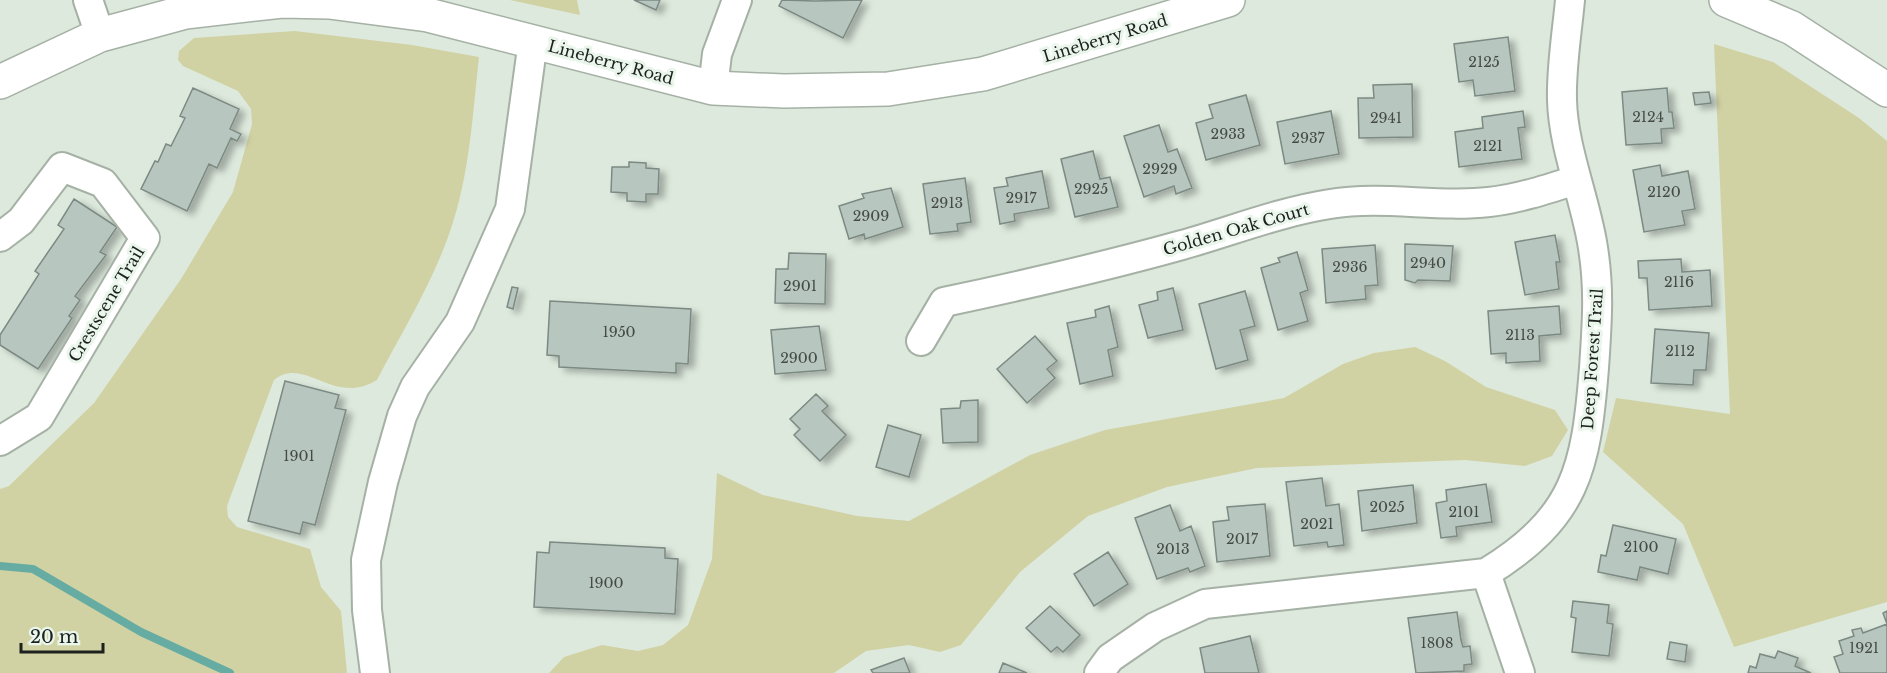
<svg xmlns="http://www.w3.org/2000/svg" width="1887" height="673" viewBox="0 0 1887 673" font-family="'Libre Baskerville',serif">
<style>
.green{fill:#d1d2a3}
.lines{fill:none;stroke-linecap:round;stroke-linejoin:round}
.stream{stroke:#67aca2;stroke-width:8}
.building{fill:#b7c6be;stroke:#7c8a84;stroke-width:1.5;filter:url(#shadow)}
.street-casing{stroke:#a6b1a6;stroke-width:32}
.secondary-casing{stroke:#a6b1a6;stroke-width:36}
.street{stroke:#fff;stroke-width:28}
.secondary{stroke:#fff;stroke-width:33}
.labels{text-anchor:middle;stroke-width:6;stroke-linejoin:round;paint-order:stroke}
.number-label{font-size:14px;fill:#444a45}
.street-label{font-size:16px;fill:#1d211d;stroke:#eaf6eb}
</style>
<defs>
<filter id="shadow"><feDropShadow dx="6" dy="4" stdDeviation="3" flood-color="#0004"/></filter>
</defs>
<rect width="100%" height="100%" fill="#dde9dd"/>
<!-- green -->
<path class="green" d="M510,0H577L580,15Z
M295,31L412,45L479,57C473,111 470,167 454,219C437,276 404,328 377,380C333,407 305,355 274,380L227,506L228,517L237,527L310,549L321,587L341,611L347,673H0V489L9,486L94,403L181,279L233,192L252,124L251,109L238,91L183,66L178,60L179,51L194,38Z
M1714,44L1773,62L1859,118L1887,141V602L1734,647L1683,524L1603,452L1616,398L1730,414Z
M1415,347L1445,361L1486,387L1555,410L1568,430L1552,456L1525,466L1465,460L1257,468L1167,487L1088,516L1020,572L961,645L940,652L909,645L866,651L834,673H549L564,657L602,645L638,651L663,645L688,625L712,559L717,473L763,495L857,516L909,521L1030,455L1105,430L1284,398L1343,364L1374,353Z"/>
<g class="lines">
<!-- stream -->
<path class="stream" d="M0,566L33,569L141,632L230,673"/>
</g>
<!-- building -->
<path class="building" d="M634,0H660L656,10Z
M782,0L815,1L862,0L843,38L779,6Z
M1508,37L1515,91L1475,96L1473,80L1459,82L1454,44Z
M1412,84L1413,137L1359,138L1358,98H1374L1373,85Z
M193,88L239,109L230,129L241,134L237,141L231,138L217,168L209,164L187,211L141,189L155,161L158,162L166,144L171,146L185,118L180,116Z
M1667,88L1669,112H1672L1674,128L1661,129L1662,143L1626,145L1622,92Z
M1709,92L1711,103L1695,105L1693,93Z
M1246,95L1260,145L1206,160L1196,123L1213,118L1209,105Z
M1331,111L1339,154L1285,164L1277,122Z
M1523,111L1525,127L1518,128L1522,159L1459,167L1455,132L1483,128L1482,117Z
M1159,125L1168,152L1177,149L1192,188L1176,194L1174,186L1144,197L1124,136Z
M1093,151L1100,179L1110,177L1118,207L1075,217L1061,159Z
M629,162L646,163V168L659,169L658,194H646V202L627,201V193L611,192L612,167H629Z
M1660,165L1662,176L1688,171L1695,209L1682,211L1685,225L1644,232L1633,170Z
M1042,171L1049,208L1014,214L1015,221L1000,224L994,188L1008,186L1006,178Z
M965,178L971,222L957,224L958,231L930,234L923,184Z
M891,188L903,227L865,239L864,234L849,239L839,206L864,198L862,194Z
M74,199L117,227L100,252L106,255L75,296L80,300L69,316L72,318L38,369L0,345V335L39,274L35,271L64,229L58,225Z
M1555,235L1560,262H1556L1559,289L1525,295L1515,242Z
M1405,244L1453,246L1450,281L1418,280L1415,283L1405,280Z
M1375,245L1378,285L1365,286L1366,299L1326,303L1322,249Z
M1297,252L1308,290L1300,293L1308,321L1278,330L1261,268L1280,262L1278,258Z
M789,253L826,254L825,304L775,303L776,269H788Z
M1681,259L1682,272L1710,270L1712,306L1649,310L1647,278H1639L1638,261Z
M512,287L518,288L513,309L507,307Z
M1173,288L1183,330L1148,338L1139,305L1158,300L1157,292Z
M1245,291L1255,326L1240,330L1248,360L1216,369L1199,304Z
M550,301L691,309L688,364L676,363V373L559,367V356L547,355Z
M1109,306L1118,347L1108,350L1113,376L1080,384L1067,323L1096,317L1095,310Z
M1559,306L1561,334L1539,336L1540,361L1506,363V353L1491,354L1488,311Z
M819,326L826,370L775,374L771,330Z
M1655,329L1709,333L1706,370H1694L1693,385L1651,383Z
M1035,336L1057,361L1047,369L1055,378L1027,403L997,369Z
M285,381L339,395L335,408L346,410L315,525L303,522L300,534L248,521Z
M816,394L828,406L822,411L846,435L820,461L794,435L800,429L790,419Z
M978,400V442L943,443L941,409L960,408L961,401Z
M888,425L921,435L909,477L876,467Z
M1322,478L1326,506L1339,504L1344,545L1328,547L1327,542L1294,546L1286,482Z
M1486,484L1492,522L1456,527L1457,536L1441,538L1436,503L1447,501L1446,490Z
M1413,485L1417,523L1362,531L1358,491Z
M1265,504L1270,556L1217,562L1213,522L1229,520L1227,507Z
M1170,505L1180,531L1191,526L1205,566L1190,572L1188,568L1157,579L1135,518Z
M1613,525L1676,539L1668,574L1640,567L1637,580L1598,572L1601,555L1606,556Z
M550,542L665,548V558L678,559L675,614L534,607L537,552L549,553Z
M1108,552L1128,584L1094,606L1074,574Z
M1573,601L1609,605L1607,623L1613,624L1609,656L1572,652L1576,618L1571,617Z
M1050,606L1080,635L1063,652L1057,647L1051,652L1026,628Z
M1887,611V673H1840L1834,657L1843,654L1839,641L1854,636L1852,630L1861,628L1863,633L1887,624L1883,613Z
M1457,612L1461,640L1463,647L1470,646L1472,664L1464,665V671L1416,673L1408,618Z
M1250,636L1259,673H1205L1200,648Z
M1670,642L1687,645L1685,662L1667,659Z
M1778,651L1798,658L1795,666L1811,673H1748L1750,666L1756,668L1760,654L1775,658Z
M904,658L910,673H873L871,670Z
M1003,663L1027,673H999Z"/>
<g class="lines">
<defs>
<path id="street" d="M88,0L100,35
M713,88L717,54L737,0
M0,237L21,221L62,167L103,183L145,238L39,417L0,441
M921,341L944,302C1024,285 1103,267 1182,245C1232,231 1279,212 1330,204C1383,195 1436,208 1489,202C1518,199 1548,189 1576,180
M1486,573L1520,673
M375,673L367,610L366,560L383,482L402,416L415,387L460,322L510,209L533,41
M1099,673L1110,658L1155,627L1205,604L1486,573C1577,517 1586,468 1594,368C1597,323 1600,287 1592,242C1584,196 1563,146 1562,100C1561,67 1567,33 1570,0"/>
<path id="secondary" d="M1726,0L1792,28L1887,90
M0,82L100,35L185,12L282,1L329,2L428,15L713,88L784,91L888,89L983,74L1228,0"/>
</defs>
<!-- street casing -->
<use href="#street" class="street-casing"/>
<!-- secondary casing -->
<use href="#secondary" class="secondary-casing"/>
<!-- street -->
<use href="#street" class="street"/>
<!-- secondary -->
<use href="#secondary" class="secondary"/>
</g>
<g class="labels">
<!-- number labels -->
<g class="number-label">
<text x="1484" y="67">2125</text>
<text x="1648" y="122">2124</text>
<text x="1386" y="123">2941</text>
<text x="1228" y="139">2933</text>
<text x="1308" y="143">2937</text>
<text x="1488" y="151">2121</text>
<text x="1160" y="174">2929</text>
<text x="1091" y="194">2925</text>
<text x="1664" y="197">2120</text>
<text x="1021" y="203">2917</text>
<text x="947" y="208">2913</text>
<text x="871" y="221">2909</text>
<text x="1428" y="268">2940</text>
<text x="1350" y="272">2936</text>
<text x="1679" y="287">2116</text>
<text x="800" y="291">2901</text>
<text x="619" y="337">1950</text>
<text x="1520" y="340">2113</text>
<text x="1680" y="356">2112</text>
<text x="799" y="363">2900</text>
<text x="299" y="461">1901</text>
<text x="1387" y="512">2025</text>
<text x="1464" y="517">2101</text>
<text x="1317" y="529">2021</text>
<text x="1242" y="544">2017</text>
<text x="1641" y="552">2100</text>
<text x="1173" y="554">2013</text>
<text x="606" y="588">1900</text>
<text x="1437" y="648">1808</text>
<text x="1864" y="653">1921</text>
</g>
<!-- street labels -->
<g class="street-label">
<text transform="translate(1105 38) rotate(-17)" y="6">Lineberry Road</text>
<text transform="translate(611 62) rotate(15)" y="6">Lineberry Road</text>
<text transform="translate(1236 229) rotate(-16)" y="6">Golden Oak Court</text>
<text transform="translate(106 304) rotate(-59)" y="6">Crestscene Trail</text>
<text transform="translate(1592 359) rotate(-86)" y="6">Deep Forest Trail</text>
</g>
</g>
<!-- scale -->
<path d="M21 643v9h82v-9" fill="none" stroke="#1d211d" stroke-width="3"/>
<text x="30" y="643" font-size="18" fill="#1d211d" stroke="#eaf6eb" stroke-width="4.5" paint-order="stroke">20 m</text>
</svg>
